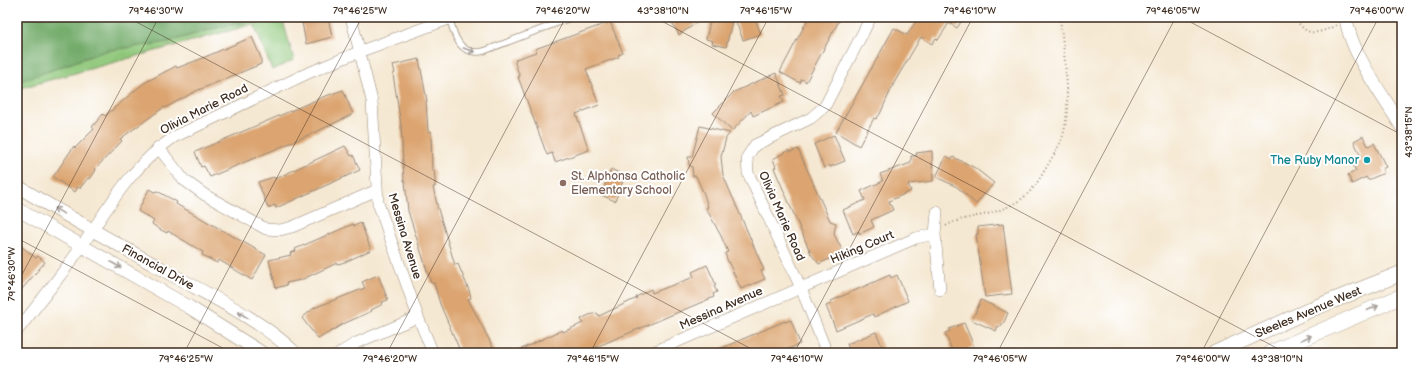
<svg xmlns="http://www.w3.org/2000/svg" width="1419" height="370" viewBox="0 0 1419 370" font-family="'Balsamiq Sans',sans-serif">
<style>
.green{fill:#8fc77a;stroke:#65784c}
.forest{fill:#73ac6a;stroke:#576b44}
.building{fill:#dba46f}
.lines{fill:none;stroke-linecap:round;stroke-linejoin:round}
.service-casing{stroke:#988978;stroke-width:7}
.minor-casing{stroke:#988978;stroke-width:12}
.tertiary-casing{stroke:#988978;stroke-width:14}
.secondary-casing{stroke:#988978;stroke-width:16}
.path{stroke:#988978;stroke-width:2;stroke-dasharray:1 3;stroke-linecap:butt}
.service{stroke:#fff;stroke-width:5.5}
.minor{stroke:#fff;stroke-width:11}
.tertiary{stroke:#fff;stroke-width:13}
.secondary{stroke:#fff;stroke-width:15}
.oneway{stroke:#a79f9a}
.ticks{fill:none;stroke:#3b2a1e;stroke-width:1;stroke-opacity:0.45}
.culture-dot{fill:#0f9aa8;stroke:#fff;stroke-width:1.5}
.education-dot{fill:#8d6e63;stroke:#fff;stroke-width:1.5}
.labels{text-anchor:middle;stroke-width:4;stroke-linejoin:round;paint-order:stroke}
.street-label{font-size:12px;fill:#3b2a1e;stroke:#fff}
.culture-label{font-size:12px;fill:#0d838f;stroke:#fff;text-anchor:end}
.education-label{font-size:12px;fill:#785e54;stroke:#fff;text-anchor:start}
.neatline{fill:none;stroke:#3b2a1e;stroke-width:1.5}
.ticks-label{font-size:10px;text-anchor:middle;fill:#3b2a1e}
</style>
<rect width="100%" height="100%" fill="#fff"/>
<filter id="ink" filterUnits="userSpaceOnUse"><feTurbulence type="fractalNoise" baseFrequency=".025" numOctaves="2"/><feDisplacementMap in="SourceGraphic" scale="8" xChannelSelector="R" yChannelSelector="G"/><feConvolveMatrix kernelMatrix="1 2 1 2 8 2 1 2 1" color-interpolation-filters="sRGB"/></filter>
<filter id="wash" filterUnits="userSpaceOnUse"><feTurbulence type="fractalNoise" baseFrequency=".012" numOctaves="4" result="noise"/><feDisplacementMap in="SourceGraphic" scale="16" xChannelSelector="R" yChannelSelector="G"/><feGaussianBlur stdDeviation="0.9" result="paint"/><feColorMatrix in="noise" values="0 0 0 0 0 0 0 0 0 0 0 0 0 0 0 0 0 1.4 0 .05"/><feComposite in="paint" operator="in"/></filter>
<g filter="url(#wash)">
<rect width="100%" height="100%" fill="#f5e8d2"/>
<!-- green -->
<path class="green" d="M17,17H282L294,60L272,70L254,24L17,89Z"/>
<!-- forest -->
<path class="forest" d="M17,17H259L253,21L212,29L169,42L105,51L24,80L17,81Z"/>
<g id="blocks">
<!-- building -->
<path class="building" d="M301,17H328L332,37L306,44Z
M669,17H705L679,35Z
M711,17H733L726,47L712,44L713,41L706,39Z
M734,17H754L761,34L743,40Z
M809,17H841L806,82L802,79L800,83L780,72Z
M919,17H964L957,28L949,23L938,40L936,38L932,44L921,37L894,83L880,114L876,119L874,118L859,146L836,132L894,28L907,35Z
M610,22L623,53L618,55L619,57L586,69L599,105L576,114L589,150L555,162L552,153L547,155L518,77H520L515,63L516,59L536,52L535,49Z
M252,37L261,58V64L196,91L165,108L164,107L120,139L122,141L95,169L96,170L90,179L88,178L80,188L78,187L75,192L53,177L74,146L75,148L94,129L92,127L103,114L105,116L144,83L176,66L177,68L198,60Z
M419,59L427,101L426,102L428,131L431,132L432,170H434L435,179V187H433L438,209L455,265L458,264L469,290L471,298L468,299L496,353H461L440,304L434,283H431L408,211L405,181H404L401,125L393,74L395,73L393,65Z
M776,73L785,95L781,96L784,102L753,116L751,111L732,131L713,113L734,92Z
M343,90L353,114L318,131L210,177L204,166L201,167L195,152L323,97Z
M700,126L730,133L726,138L721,157L723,175L764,270L761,271L765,279L741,289L727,259L725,253L728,252L721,236L706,208L708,207L704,194L696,176H693L692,167L689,165L688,157H692Z
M834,135L845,161L830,167L829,165L824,168L814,144Z
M1363,136L1368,146L1374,143L1386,167L1382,169L1384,173L1368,180L1366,177L1352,184L1348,175L1356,171L1353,165L1357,163L1355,159L1361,157L1354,141Z
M345,146L351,156L353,155L360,170L276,208L275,205L268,208L258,182L274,177L275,179Z
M798,149L830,221L836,223L834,234L842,250L831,257V258L819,264L811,254L774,168L776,167L773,159L789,150L790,152Z
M932,151L933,181L908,184L911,191L889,201L893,210L871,220L874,227L859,234V231L853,234L843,210L865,200L861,191L883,181L880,174L911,163V156H917L916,153Z
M946,156L952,159L953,157L975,168L994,183L976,204L957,187L936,177Z
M611,169L625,176L615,201L601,195Z
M149,189L154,192L157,191L177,202L176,204L266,255L252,280L219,260L217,263L202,255L203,252L168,231L167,233L159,229L152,224L154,221L138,211Z
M361,223L371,250L345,262L338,264L337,263L301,280L286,283L287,285L276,288L269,260L291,255L290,253L296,251L295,249L353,224L354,226Z
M1003,224L1012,294L985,297L976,234H978V227Z
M21,246L36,258L38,256L45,262L17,295V251Z
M707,265L716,285L714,286L717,292L713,294L714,297L582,353H513L562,330L563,332L583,323L581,319L589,315L597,313L599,316L637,298L636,297L651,289L652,293L694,277L692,272Z
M378,275L388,300L382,302L383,304L371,310L372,311L343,324L318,339L302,318L314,308L365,288L362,282Z
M890,275L891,278L897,275L908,301L874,317L873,314L836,330L826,306L832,303L831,301Z
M981,300L1008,313L1004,322L1000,327L998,326L996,331L972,320Z
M791,320L800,344L786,350L785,349L776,353H710L785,321V322Z
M964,323L974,346L968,349L969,353H953L945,333L950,331L949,329Z
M876,332L883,348L880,349L882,353H851L847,344Z"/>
</g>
</g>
<g filter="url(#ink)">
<use href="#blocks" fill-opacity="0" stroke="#988978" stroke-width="1"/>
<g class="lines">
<defs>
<path id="service" d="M450,19C454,37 461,57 484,51L573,17"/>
<path id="minor" d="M351,17L372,101L378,203L418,317L433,353
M158,147L184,180L205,195L266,229L280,230L292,227L377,190
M937,212L935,234L940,290
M17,331C40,302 63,273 84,243C111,203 133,165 174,137L306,74L361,51L454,17
M340,353L356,343L418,317
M651,353L916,238L935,234
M827,353L801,288L748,173L747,157L755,145L811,118L825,106L871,17"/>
<path id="tertiary" d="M1346,17C1349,51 1384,97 1402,127
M17,186C70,218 124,248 178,278C218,300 262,321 295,353
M17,209L189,307L262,353"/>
<path id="secondary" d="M1215,353L1314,308L1402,273
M1270,353L1402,296"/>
</defs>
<!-- service casing -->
<use href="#service" class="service-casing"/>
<!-- minor casing -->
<use href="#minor" class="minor-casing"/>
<!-- tertiary casing -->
<use href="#tertiary" class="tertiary-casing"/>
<!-- secondary casing -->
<use href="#secondary" class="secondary-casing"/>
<!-- path -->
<path class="path" d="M1295,17C1306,39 1319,33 1337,25
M946,226C957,219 965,219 977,216C991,214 1008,208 1020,200C1032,192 1039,180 1046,168C1051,159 1057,150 1061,141C1074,109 1063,51 1060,17"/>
<!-- service -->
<use href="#service" class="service"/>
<!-- minor -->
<use href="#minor" class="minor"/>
<!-- tertiary -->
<use href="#tertiary" class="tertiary"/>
<!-- secondary -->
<use href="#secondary" class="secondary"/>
</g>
<!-- one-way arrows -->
<defs><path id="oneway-shaft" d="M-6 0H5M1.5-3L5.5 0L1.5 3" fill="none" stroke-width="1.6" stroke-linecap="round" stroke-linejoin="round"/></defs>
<g class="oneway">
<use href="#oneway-shaft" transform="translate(469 50) rotate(20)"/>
<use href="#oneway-shaft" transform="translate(59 211) rotate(-149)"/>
<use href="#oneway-shaft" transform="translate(116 265) rotate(30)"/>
<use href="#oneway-shaft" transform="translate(1373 308) rotate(-23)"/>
<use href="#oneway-shaft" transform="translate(243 315) rotate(-147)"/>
<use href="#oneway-shaft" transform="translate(1306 338) rotate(-23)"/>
</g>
</g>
<!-- ticks -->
<path class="ticks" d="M127,17L759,353M654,17L1286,353M1181,17L1402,135M17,238L232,353M17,284L159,17M184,353L362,17M387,353L566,17M590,353L769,17M794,353L973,17M997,353L1176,17M1201,353L1379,17"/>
<!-- markers -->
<circle class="culture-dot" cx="1367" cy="160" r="4"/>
<circle class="education-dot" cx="563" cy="183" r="4"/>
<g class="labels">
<!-- street labels -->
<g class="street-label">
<text transform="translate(204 109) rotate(-27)" y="4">Olivia Marie Road</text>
<text transform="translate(782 216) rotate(66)" y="4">Olivia Marie Road</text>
<text transform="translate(405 236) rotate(73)" y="4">Messina Avenue</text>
<text transform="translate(862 247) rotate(-23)" y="4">Hiking Court</text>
<text transform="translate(158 267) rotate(29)" y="4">Financial Drive</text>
<text transform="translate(721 308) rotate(-24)" y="4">Messina Avenue</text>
<text transform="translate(1308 312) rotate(-23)" y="4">Steeles Avenue West</text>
</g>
<!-- culture labels -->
<g class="culture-label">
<text x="1359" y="164">The Ruby Manor</text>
</g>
<!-- education labels -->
<g class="education-label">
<text x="571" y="180">St. Alphonsa Catholic<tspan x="571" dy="14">Elementary School</tspan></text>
</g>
</g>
<!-- margin -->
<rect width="1419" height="370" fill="none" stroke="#fff" stroke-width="44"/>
<rect x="22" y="22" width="1375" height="326" class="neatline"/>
<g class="ticks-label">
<text x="156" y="14">79°46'30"W</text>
<text x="360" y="14">79°46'25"W</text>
<text x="563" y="14">79°46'20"W</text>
<text x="663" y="14">43°38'10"N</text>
<text x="766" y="14">79°46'15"W</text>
<text x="970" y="14">79°46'10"W</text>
<text x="1173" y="14">79°46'05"W</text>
<text x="1377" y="14">79°46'00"W</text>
<text transform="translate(1408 132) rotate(-90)" y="4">43°38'15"N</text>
<text transform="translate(11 274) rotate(-90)" y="4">79°46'30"W</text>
<text x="186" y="362">79°46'25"W</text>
<text x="390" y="362">79°46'20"W</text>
<text x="593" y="362">79°46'15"W</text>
<text x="797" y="362">79°46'10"W</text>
<text x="1000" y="362">79°46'05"W</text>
<text x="1203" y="362">79°46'00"W</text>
<text x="1277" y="362">43°38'10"N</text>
</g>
</svg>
